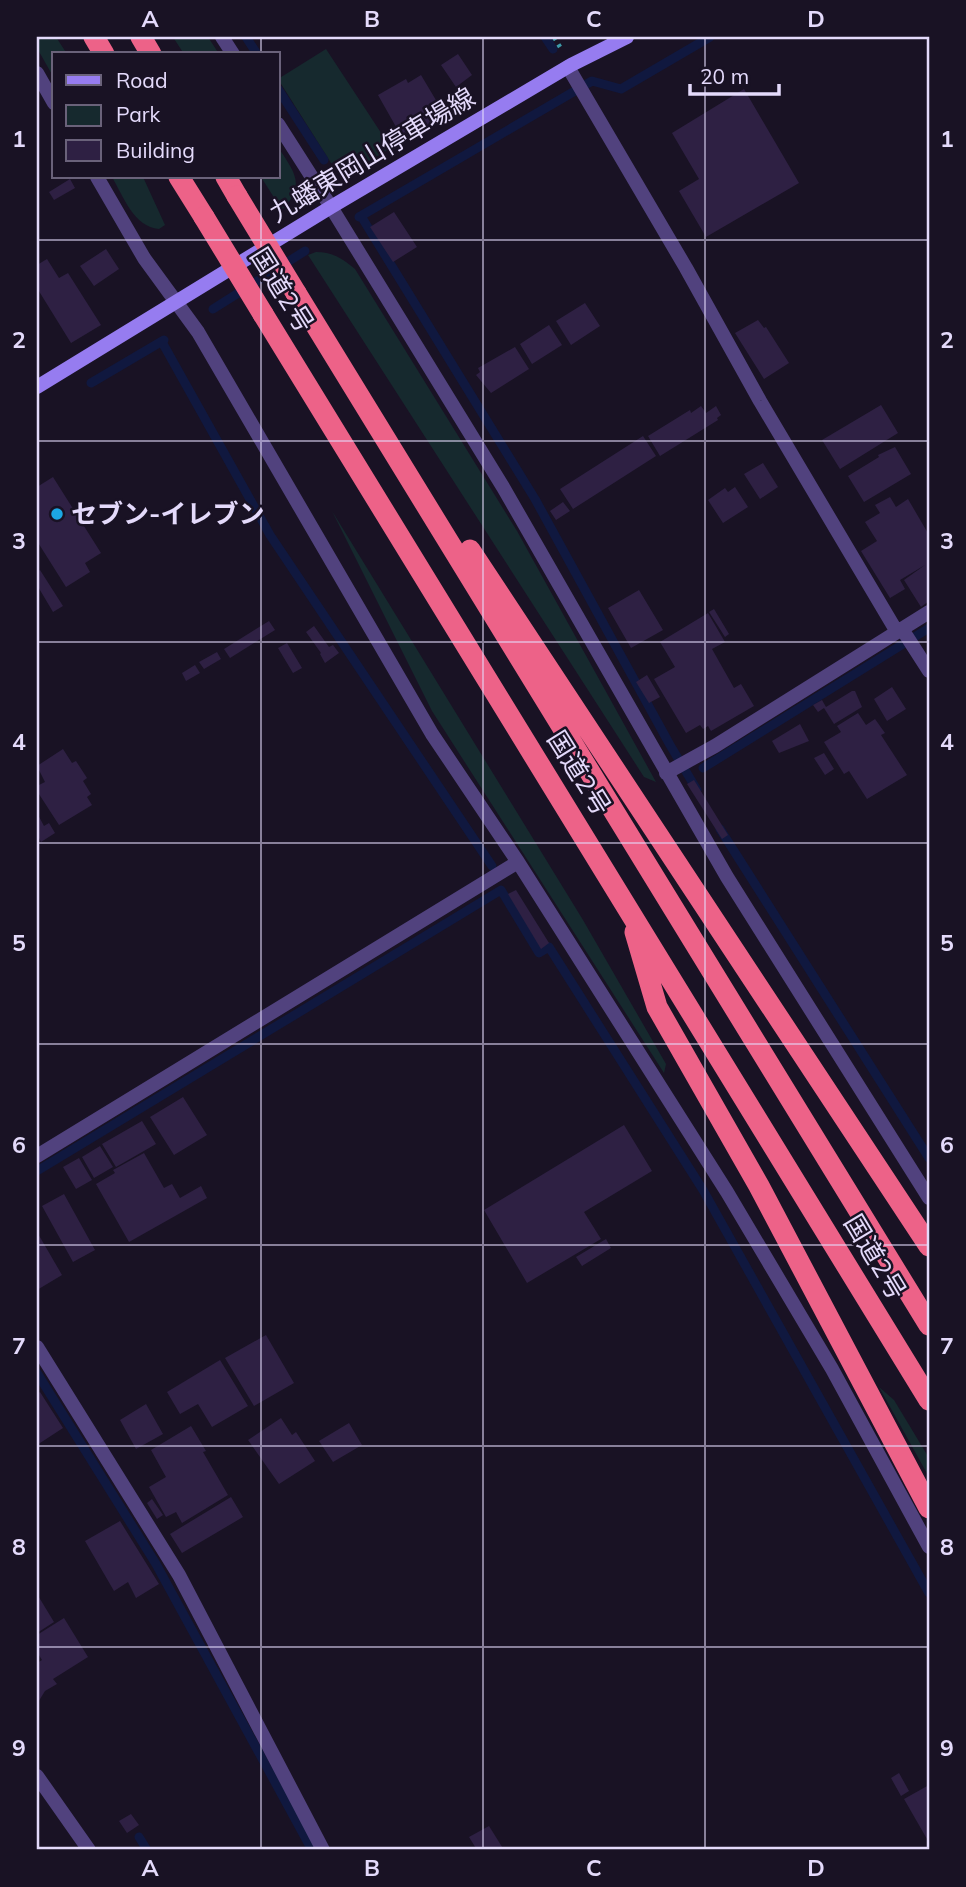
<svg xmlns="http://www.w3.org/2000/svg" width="966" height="1887" viewBox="0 0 966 1887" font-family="Mulish,'Noto Sans JP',sans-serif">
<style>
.green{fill:#16292e}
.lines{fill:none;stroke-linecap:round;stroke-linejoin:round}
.stream{stroke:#10183f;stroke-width:9}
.building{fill:#2e2043}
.path{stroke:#3e9baa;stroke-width:4.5;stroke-dasharray:3.5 5;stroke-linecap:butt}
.street{stroke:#51427e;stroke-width:14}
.secondary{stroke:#967cf0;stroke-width:14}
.highway{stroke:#ed6288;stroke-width:21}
.highway-bridge{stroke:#ed6288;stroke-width:21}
.grid{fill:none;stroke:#e4dafb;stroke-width:2;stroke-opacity:0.55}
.poi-dot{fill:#1ca7e4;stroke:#191224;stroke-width:2.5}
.labels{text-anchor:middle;stroke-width:5;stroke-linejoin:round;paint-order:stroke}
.street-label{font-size:26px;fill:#e4dafb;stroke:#191224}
.poi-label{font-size:26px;font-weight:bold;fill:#e4dafb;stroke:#191224;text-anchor:start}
.neatline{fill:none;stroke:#e4dafb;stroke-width:2.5}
.grid-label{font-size:23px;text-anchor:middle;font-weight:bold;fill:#e4dafb}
</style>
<rect width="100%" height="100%" fill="#191224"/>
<!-- green -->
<path class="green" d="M37,37H56L67,54H54V78L37,48Z
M173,37H208L219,54H184Z
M326,49L391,148L356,169L331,163L278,79Z
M278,147C295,173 306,185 282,210L261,177H278Z
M112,177H143L165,225L159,229C134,227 123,196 112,177Z
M316,252C333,252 343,259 355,269L517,531L656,782L644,777L308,255Z
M332,511L583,920L666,1064L664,1073L432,711Z
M879,1387L894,1400L929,1458V1477Z"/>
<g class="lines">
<!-- stream -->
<path class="stream" d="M246,37L257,54
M545,37L553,49
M278,89L324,160
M361,216L535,499L670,745L697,790
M359,217L592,81L621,89L710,37
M213,309L305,251
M162,342L270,535L492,866
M91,383L164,340
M703,768L929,628
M720,829L929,1158
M37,1171L501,890L539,953L549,947L703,1190L929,1593
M37,1373L156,1564L312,1850
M139,1837L147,1850"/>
</g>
<!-- building -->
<path class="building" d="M458,54L472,75L456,87L441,65Z
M421,75L446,117L404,141L378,95L406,79L408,83Z
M744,89L799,183L706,237L679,191L699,179L672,133Z
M70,179L75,188L54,200L49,192Z
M394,212L417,247L393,262L370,227Z
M106,249L119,269L94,286L80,266Z
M47,259L59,278L68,273L101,325L71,343L37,288V265Z
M585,303L600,326L571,345L556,321Z
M758,320L764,328L766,327L789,363L764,379L735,333Z
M549,325L562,345L532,364L520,344Z
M515,347L529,369L491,393L476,375L480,372L478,368Z
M881,405L898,433L840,469L822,440Z
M701,406L706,413L716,406L721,415L717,418L718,420L660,456L648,436L690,410L691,413Z
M643,436L656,456L573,509L560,489Z
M895,447L911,474L864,502L848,476L879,457L878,455Z
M763,463L778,487L760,499L744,474Z
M53,477L101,553L85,563L90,572L66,587L37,541V487Z
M735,487L748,507L723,523L708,500L725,488L728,492Z
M890,497L896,507L908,499L929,535V601L921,607L904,580L925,565L900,580L905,589L890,598L861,551L877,541L865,522L880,513L875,505Z
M563,502L570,511L556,520L550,511Z
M40,570L63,606L53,612L37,585V572Z
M639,590L663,630L631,648L608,608Z
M714,609L729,634L725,637L709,612Z
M708,613L725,642L712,649L734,688L741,684L754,706L711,731L708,726L703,729L700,725L686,733L654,679L675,667L660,642Z
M269,621L275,630L230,658L224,649Z
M314,626L329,647L333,645L339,653L325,663L320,654L321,653L306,632Z
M287,643L302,668L293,673L278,648Z
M217,652L221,659L204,669L199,662Z
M195,665L200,673L186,681L182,673Z
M647,675L660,697L649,703L636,682Z
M892,687L906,709L887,721L874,699Z
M852,691H855L862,707L834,724L824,708L818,712L813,705L822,700L826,707Z
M858,713L866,725L875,719L885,733L881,735L907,775L867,799L849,771L844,774L824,742L841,732L837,726Z
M800,724L809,741L779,753L772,741Z
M63,749L72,763L76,761L87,778L83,781L91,794L87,797L92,805L59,825L37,791V786L45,782L37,766Z
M824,753L834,769L825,775L814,758Z
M694,780L728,835L722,839L687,784Z
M37,813L44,826L49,823L55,833L41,842L37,834Z
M516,890L549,943L541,949L508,894Z
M183,1097L207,1135L174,1155L150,1117Z
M142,1121L156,1144L116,1167L102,1144Z
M624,1125L652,1171L584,1212L601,1239L527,1283L484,1210Z
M100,1146L113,1167L94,1178L82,1157Z
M144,1153L164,1188L172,1184L180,1198L201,1186L207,1198L129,1242L96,1184L115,1173L113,1170Z
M79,1158L92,1180L76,1189L63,1167Z
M64,1194L95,1250L73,1262L42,1206Z
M37,1232L62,1275L37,1290Z
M606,1239L611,1248L582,1266L576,1257Z
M266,1335L294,1383L254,1406L225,1358Z
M220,1360L248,1406L212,1427L198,1404L180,1414L167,1392Z
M40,1392L63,1428L37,1445V1394Z
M146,1404L163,1434L136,1449L120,1420Z
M281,1418L292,1435L296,1432L315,1461L279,1484L248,1440Z
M349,1423L362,1445L333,1462L319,1441Z
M191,1426L206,1451L203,1452L228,1495L182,1523L176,1512L166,1517L149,1487L166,1477L151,1450Z
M231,1497L243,1517L182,1553L170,1534Z
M152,1499L163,1515L157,1519L147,1503Z
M120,1521L159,1584L136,1598L128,1582L114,1591L85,1541Z
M37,1594L54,1622L37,1633Z
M64,1618L88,1657L53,1679L57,1684L45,1691L37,1704V1663L42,1660L37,1652V1635Z
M899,1773L909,1791L901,1796L891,1778Z
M929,1785V1837L927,1839L904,1799Z
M131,1814L139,1825L127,1833L119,1821Z
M489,1826L504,1850H477L469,1837Z"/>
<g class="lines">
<!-- path -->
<path class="path" d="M554,37L560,47"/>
<!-- street -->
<path class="street" d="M222,37L233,54
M568,67L686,268L760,401L897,632
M37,73L54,103
M278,124L331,207L503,487L727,877L929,1198
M97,177L144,258L198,332L432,734L518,862L727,1192L832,1369L929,1547
M902,629L929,671
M666,773L715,746L929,612
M37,1156L518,862
M37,1347L179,1575L323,1850
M37,1776L89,1850"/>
<!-- secondary -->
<path class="secondary" d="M37,387L331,207L571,65L627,37"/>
<!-- highway -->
<path class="highway" d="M94,37L104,54
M141,37L151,54
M179,177L204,217
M226,177L237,196
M296,293L929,1325
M263,314L929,1400
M470,550L929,1246
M635,932L657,1007L759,1186L929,1508"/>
<!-- highway-bridge -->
<path class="highway-bridge" d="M237,196L296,293
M204,217L263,314"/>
</g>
<!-- grid -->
<path class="grid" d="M261,37V54M483,37V1850M705,37V1850M261,177V1850M37,240H929M37,441H929M37,642H929M37,843H929M37,1044H929M37,1245H929M37,1446H929M37,1647H929"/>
<!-- markers -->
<circle class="poi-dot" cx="57" cy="514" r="7"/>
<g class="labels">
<!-- street labels -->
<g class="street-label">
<text transform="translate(372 155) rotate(-31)" y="9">九蟠東岡山停車場線</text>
<text transform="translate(282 290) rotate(58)" y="9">国道2号</text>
<text transform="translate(579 773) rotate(58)" y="9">国道2号</text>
<text transform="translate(875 1257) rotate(59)" y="9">国道2号</text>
</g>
<!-- poi labels -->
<g class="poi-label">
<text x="71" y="523">セブン-イレブン</text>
</g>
</g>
<!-- border -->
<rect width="966" height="1887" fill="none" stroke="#191224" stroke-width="77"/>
<!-- legend -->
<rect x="52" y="52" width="228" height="126" fill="#191224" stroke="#6a627a" stroke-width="2"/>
<rect x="66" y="75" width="35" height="10" fill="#967cf0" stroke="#6a627a" stroke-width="2"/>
<text x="116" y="88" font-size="21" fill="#e4dafb">Road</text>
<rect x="66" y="105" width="35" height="21" fill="#16292e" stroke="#6a627a" stroke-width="2"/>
<text x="116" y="122" font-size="21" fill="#e4dafb">Park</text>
<rect x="66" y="140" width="35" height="21" fill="#2e2043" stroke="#6a627a" stroke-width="2"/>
<text x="116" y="158" font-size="21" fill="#e4dafb">Building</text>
<!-- scale -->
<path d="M690 84v10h89v-10" fill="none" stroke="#e4dafb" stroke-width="3.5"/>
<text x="700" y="84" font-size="21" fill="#e4dafb" stroke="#191224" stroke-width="5" paint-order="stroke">20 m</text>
<rect x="38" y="38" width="890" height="1810" class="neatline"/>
<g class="grid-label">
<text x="150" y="27">A</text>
<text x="372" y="27">B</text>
<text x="594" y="27">C</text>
<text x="816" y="27">D</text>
<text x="19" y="147">1</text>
<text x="947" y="147">1</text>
<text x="19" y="348">2</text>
<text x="947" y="348">2</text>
<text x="19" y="549">3</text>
<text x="947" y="549">3</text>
<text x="19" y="750">4</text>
<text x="947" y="750">4</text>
<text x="19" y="951">5</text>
<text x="947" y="951">5</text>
<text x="19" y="1153">6</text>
<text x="947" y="1153">6</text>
<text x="19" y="1354">7</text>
<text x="947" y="1354">7</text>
<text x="19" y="1555">8</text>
<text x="947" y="1555">8</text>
<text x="19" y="1756">9</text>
<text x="947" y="1756">9</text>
<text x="150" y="1876">A</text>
<text x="372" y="1876">B</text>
<text x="594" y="1876">C</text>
<text x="816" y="1876">D</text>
</g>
</svg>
